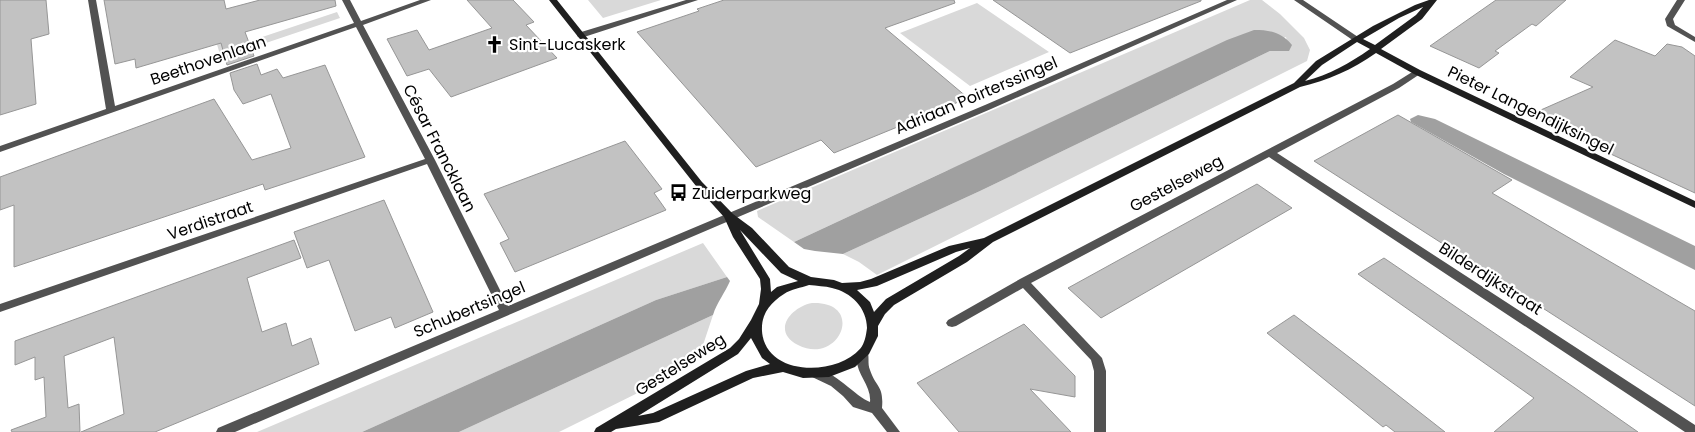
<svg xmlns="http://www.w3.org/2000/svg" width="1695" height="432" viewBox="0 0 1695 432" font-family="Poppins,sans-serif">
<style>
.green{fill:#d9d9d9}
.water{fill:#a0a0a0}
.building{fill:#c2c2c2;stroke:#969696}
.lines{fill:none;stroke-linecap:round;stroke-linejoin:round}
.street{fill:#525252;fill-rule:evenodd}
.secondary{fill:#1f1f1f;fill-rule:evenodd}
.labels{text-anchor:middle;stroke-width:4.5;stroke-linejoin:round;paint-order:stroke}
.poi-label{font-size:16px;fill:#000;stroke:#fff;text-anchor:start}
.street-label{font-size:16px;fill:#000;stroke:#fff}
</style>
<rect width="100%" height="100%" fill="#fff"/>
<!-- green -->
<path class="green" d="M204,0L241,44L337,12L340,18L221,58Z
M588,0H661L603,18Z
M1250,0H1262L1280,14L1304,38L1310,50L1307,61L877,275L859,262L843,254L980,191L1270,51H1289L1286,37L946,171L794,242L758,217L757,211Z
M977,3L1049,52L970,86L900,33Z
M703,243L727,277L656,300L362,432H257Z
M812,303C866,301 840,366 798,345C771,331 791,307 812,303Z
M713,315L698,360L678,373L559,432H459Z"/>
<!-- water -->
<path class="water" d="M1254,30C1270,30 1281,32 1292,45L1289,51H1270L980,191L843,254L815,251L804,249L794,242L1227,40Z
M1418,115L1435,119L1695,246V270L1504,174L1411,122L1410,119Z
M727,277L730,281C725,293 717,302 713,315L459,432H362L656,300Z"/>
<!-- building -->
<path class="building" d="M0,0H46L49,34L31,39L36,104L0,115Z
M104,0H224L226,9L260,0H335L336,6L245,32L254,56L227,65L221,43L136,68L135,59L115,64Z
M467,0H513L534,22L526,25L557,58L451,97L429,69L407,76L387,39L417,30L429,50L492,28Z
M724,0H954L955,3L885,28L968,98L834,153L821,140L756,167L637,32L699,11L697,9Z
M993,0H1201V1L1070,53Z
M1496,0H1566L1536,26L1532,24L1495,51L1499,53L1479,68L1430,46Z
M1615,40L1655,56L1667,44L1682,47L1695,56V193L1561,131L1534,113L1593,87L1570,77Z
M257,64L261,75L277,69L283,78L325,65L365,157L265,190L263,184L14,267V205L0,210V177L214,99L252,160L291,148L271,94L243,104L234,90L230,73Z
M1398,115L1512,180L1492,193L1695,311V406L1314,161Z
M625,141L662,189L654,193L666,210L515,272L500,243L509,239L484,194Z
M1257,184L1292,208L1101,318L1068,288Z
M384,200L433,312L395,328L391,317L355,331L329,260L307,268L294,232Z
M294,240L301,258L247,278L262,332L286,323L292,346L311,338L319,364L155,432H81L124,414L114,337L64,356L68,408L79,404L80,432H12L11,430L46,417L44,377L35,380V357L15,365V341Z
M1384,258L1575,388L1638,432H1494L1534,398L1358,274Z
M1294,315L1362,367L1445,432H1395L1386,425L1383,427L1267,333Z
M1024,324L1075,376V397L1030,389L1071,432H959L917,383Z"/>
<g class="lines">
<!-- street -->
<path class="street" d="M88,0H96L115,106L354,23L342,0H350L361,21L420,0H431L363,25L435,160L508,306L985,105L1227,0H1237L991,109L235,432H216L218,428L499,310L427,164L0,312V304L425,159L356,27L0,152V146L106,109Z
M686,0H698L584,37H578L577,35L578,33Z
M1294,0H1303L1361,39L1357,41H1354Z
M1677,0H1685L1673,19L1675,25L1695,37V42L1667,26L1665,19Z
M1417,69L1421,72L1420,74L1399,88L1277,153L1695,425V432H1685L1269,157L1031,283L1102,358L1106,371V432H1094V371L1091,360L1023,288L956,326L952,327L948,326L946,323L948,320L1020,279L1393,84Z
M863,348L867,350C870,356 867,363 870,370C876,388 884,385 882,408L900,432H887L872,413L853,407L843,396L831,386L810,376L808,373L810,370C828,363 855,397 870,402C872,383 850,370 859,350Z"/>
<!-- secondary -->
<path class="secondary" d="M549,0H557L702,182L733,214L752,228L789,267L811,277L834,280L842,283L860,282L871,279L949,246L984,238L1294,83L1316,61L1373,26L1415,5L1429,0H1437L1422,19L1381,49L1420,70L1695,201V208L1414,74L1376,53C1352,70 1328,80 1300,87L993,242L967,262L894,305L885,314L878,326V336L869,354L855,367L829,377L803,378L783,372L753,378L659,422L616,429L611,432H594L596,428L730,348L739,339L751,320L759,304L761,289L760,279L733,237L724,217L696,186ZM1423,7L1416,15L1375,45L1363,39L1399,18ZM1357,42L1370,49C1350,63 1329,75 1305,81L1322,65ZM740,230L781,273L798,281L777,287L771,292L770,279ZM970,248L959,256L886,299L874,312L870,302L857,290L877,286L956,252ZM809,285C817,286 825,286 832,288C851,292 867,308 867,328C866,335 865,343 860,349C835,377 765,376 762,331C761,314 770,303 784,294C791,289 801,288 809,285ZM751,338L762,358L770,364L746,371L653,413L638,416L738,354Z"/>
</g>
<!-- icons -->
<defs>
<symbol id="church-bare" viewBox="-9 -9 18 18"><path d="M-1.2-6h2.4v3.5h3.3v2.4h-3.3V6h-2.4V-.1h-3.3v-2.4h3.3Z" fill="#000" stroke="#fff" stroke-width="2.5" paint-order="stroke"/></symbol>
<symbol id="bus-bare" viewBox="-9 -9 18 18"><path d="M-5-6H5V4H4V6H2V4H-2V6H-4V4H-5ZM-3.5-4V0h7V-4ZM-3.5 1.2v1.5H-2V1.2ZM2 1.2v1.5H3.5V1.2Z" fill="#000" stroke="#fff" stroke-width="2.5" paint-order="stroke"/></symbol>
</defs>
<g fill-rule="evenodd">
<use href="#church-bare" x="482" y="32" width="25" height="25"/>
<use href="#bus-bare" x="666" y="180" width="25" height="25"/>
</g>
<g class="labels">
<!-- poi labels -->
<g class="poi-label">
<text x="509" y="50">Sint-Lucaskerk</text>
<text x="692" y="199">Zuiderparkweg</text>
</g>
<!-- street labels -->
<g class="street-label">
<text transform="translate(208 60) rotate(-19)" y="6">Beethovenlaan</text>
<text transform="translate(976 95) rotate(-23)" y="6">Adriaan Poirterssingel</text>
<text transform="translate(1531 110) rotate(26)" y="6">Pieter Langendijksingel</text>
<text transform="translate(440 148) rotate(63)" y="6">César Francklaan</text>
<text transform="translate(1176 183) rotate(-28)" y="6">Gestelseweg</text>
<text transform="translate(210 220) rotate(-19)" y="6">Verdistraat</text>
<text transform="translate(1491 278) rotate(33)" y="6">Bilderdijkstraat</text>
<text transform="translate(469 309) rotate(-23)" y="6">Schubertsingel</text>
<text transform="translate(680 364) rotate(-32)" y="6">Gestelseweg</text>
</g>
</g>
</svg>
